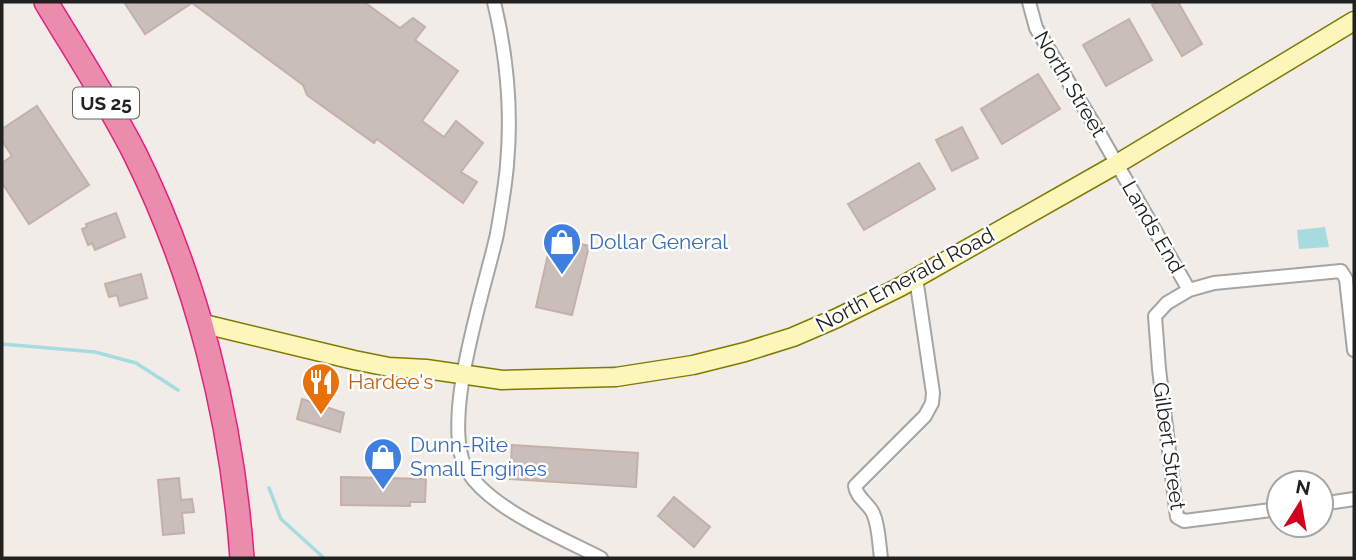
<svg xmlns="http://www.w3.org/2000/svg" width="1356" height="560" viewBox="0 0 1356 560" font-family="Raleway,sans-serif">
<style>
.water{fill:#a6dce0}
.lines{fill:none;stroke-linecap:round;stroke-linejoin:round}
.stream{stroke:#a6dce0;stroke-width:3.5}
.building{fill:#c9beba;stroke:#c4b0a8;stroke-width:2}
.street-casing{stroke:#a5a5a5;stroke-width:16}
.secondary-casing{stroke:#7f7a00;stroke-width:21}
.highway-casing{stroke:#e32080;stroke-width:26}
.street{stroke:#fff;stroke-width:12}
.secondary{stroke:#fcf6ba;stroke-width:18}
.highway{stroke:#eb8cac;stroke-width:23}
.labels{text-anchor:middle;stroke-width:5;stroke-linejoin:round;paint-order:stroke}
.shield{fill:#fff;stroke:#646464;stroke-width:2}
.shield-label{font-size:19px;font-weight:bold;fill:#212121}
.street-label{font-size:21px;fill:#212121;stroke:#fff}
.shop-label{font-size:21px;fill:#366cbe;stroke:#fff;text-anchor:start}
.food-label{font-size:21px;fill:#c56008;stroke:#fff;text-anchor:start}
</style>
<rect width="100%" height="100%" fill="#f1ece7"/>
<!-- water -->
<path class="water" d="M1325,227L1329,247L1299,249L1297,230Z"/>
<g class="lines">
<!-- stream -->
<path class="stream" d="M2,344L95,352L136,363L178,390
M269,488L281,519L324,558"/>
</g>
<!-- building -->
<path class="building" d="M124,2H364L400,28L413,18L425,27L415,40L458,71L422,121L444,137L456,121L483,143L461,172L477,182L463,203L377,139L374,143L307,95L303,85L192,3L145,34Z
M1158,2H1178L1202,44L1182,56L1152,5Z
M1129,19L1152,60L1106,86L1083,45Z
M1038,74L1060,109L1002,144L981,109Z
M37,106L89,185L29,224L2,183V163L12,156L2,141V129Z
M962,127L978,158L952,171L936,140Z
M919,163L935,189L864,230L848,204Z
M116,213L125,237L95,250L92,243L88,245L82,229L87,227L86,224Z
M552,237L589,246L572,315L536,307Z
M141,274L147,298L120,306L117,295L109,297L105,284Z
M302,399L344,413L340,432L297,419Z
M512,445L638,453L636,487L510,479Z
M341,477L426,479L425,502H410V506L341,505Z
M179,478L181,500L192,499L194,512L182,513L184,533L163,535L158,480Z
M674,497L710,527L694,547L658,516Z"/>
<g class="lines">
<defs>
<path id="street" d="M494,2C507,56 512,110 507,165C505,188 501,211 497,234C485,289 438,425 468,472C491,509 562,538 601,558
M1029,2L1036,28L1098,131L1189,290
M1321,504L1354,499
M1279,509L1184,521L1177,517L1159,369L1155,316L1167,303L1189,290L1214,283L1341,271L1346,279L1354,350
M881,558C879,544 879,526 873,513C868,503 856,497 855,486L925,416L932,403L933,393L916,278"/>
<path id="secondary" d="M200,323L354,360L389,367L426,369L502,380L616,377L693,365L745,352L793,337L837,318L900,287L1117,164L1354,21"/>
<path id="highway" d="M46,2C76,52 108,101 135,154C197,279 232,419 242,558"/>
</defs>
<!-- street casing -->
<use href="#street" class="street-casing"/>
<!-- secondary casing -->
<use href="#secondary" class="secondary-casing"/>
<!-- highway casing -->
<use href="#highway" class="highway-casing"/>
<!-- street -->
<use href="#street" class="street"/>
<!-- secondary -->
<use href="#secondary" class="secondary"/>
<!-- highway -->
<use href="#highway" class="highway"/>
</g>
<!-- icons -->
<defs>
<symbol id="shop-pin" viewBox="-11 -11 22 30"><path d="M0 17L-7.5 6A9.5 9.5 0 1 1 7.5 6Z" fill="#3f7fe0" stroke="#fff"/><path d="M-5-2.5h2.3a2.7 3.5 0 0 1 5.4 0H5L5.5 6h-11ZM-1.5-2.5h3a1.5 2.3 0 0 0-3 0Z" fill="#fff"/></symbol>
<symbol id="restaurant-pin" viewBox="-11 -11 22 30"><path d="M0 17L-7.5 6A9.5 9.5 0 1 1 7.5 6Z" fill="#e8710a" stroke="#fff"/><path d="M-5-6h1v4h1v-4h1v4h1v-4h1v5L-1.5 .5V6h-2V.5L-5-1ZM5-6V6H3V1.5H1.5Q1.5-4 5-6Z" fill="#fff"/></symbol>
</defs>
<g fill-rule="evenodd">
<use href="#shop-pin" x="540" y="220" width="44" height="60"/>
<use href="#restaurant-pin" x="299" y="360" width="44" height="60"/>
<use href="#shop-pin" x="361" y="435" width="44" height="60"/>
</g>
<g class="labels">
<!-- shield labels -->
<rect class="shield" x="73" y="87.5" width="66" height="31" rx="5"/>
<g class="shield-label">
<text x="106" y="110">US 25</text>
</g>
<!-- street labels -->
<g class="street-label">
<text transform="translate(1070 84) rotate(59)" y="7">North Street</text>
<text transform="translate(1153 227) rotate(60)" y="7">Lands End</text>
<text transform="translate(905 280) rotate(-28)" y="7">North Emerald Road</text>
<text transform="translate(1169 446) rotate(82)" y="7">Gilbert Street</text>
</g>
<!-- shop labels -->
<g class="shop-label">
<text x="589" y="249">Dollar General</text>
<text x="410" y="452">Dunn-Rite<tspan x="410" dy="24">Small Engines</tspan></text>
</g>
<!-- food labels -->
<g class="food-label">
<text x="348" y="389">Hardee's</text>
</g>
</g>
<!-- border -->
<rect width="1356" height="560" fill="none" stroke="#212121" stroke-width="7"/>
<!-- north arrow -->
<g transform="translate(1300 504) rotate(11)"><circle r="33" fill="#ffffff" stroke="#a6a6a6" stroke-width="2"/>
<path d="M0-5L12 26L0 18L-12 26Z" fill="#d1001f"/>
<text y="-10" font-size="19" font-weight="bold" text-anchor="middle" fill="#212121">N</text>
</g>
</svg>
